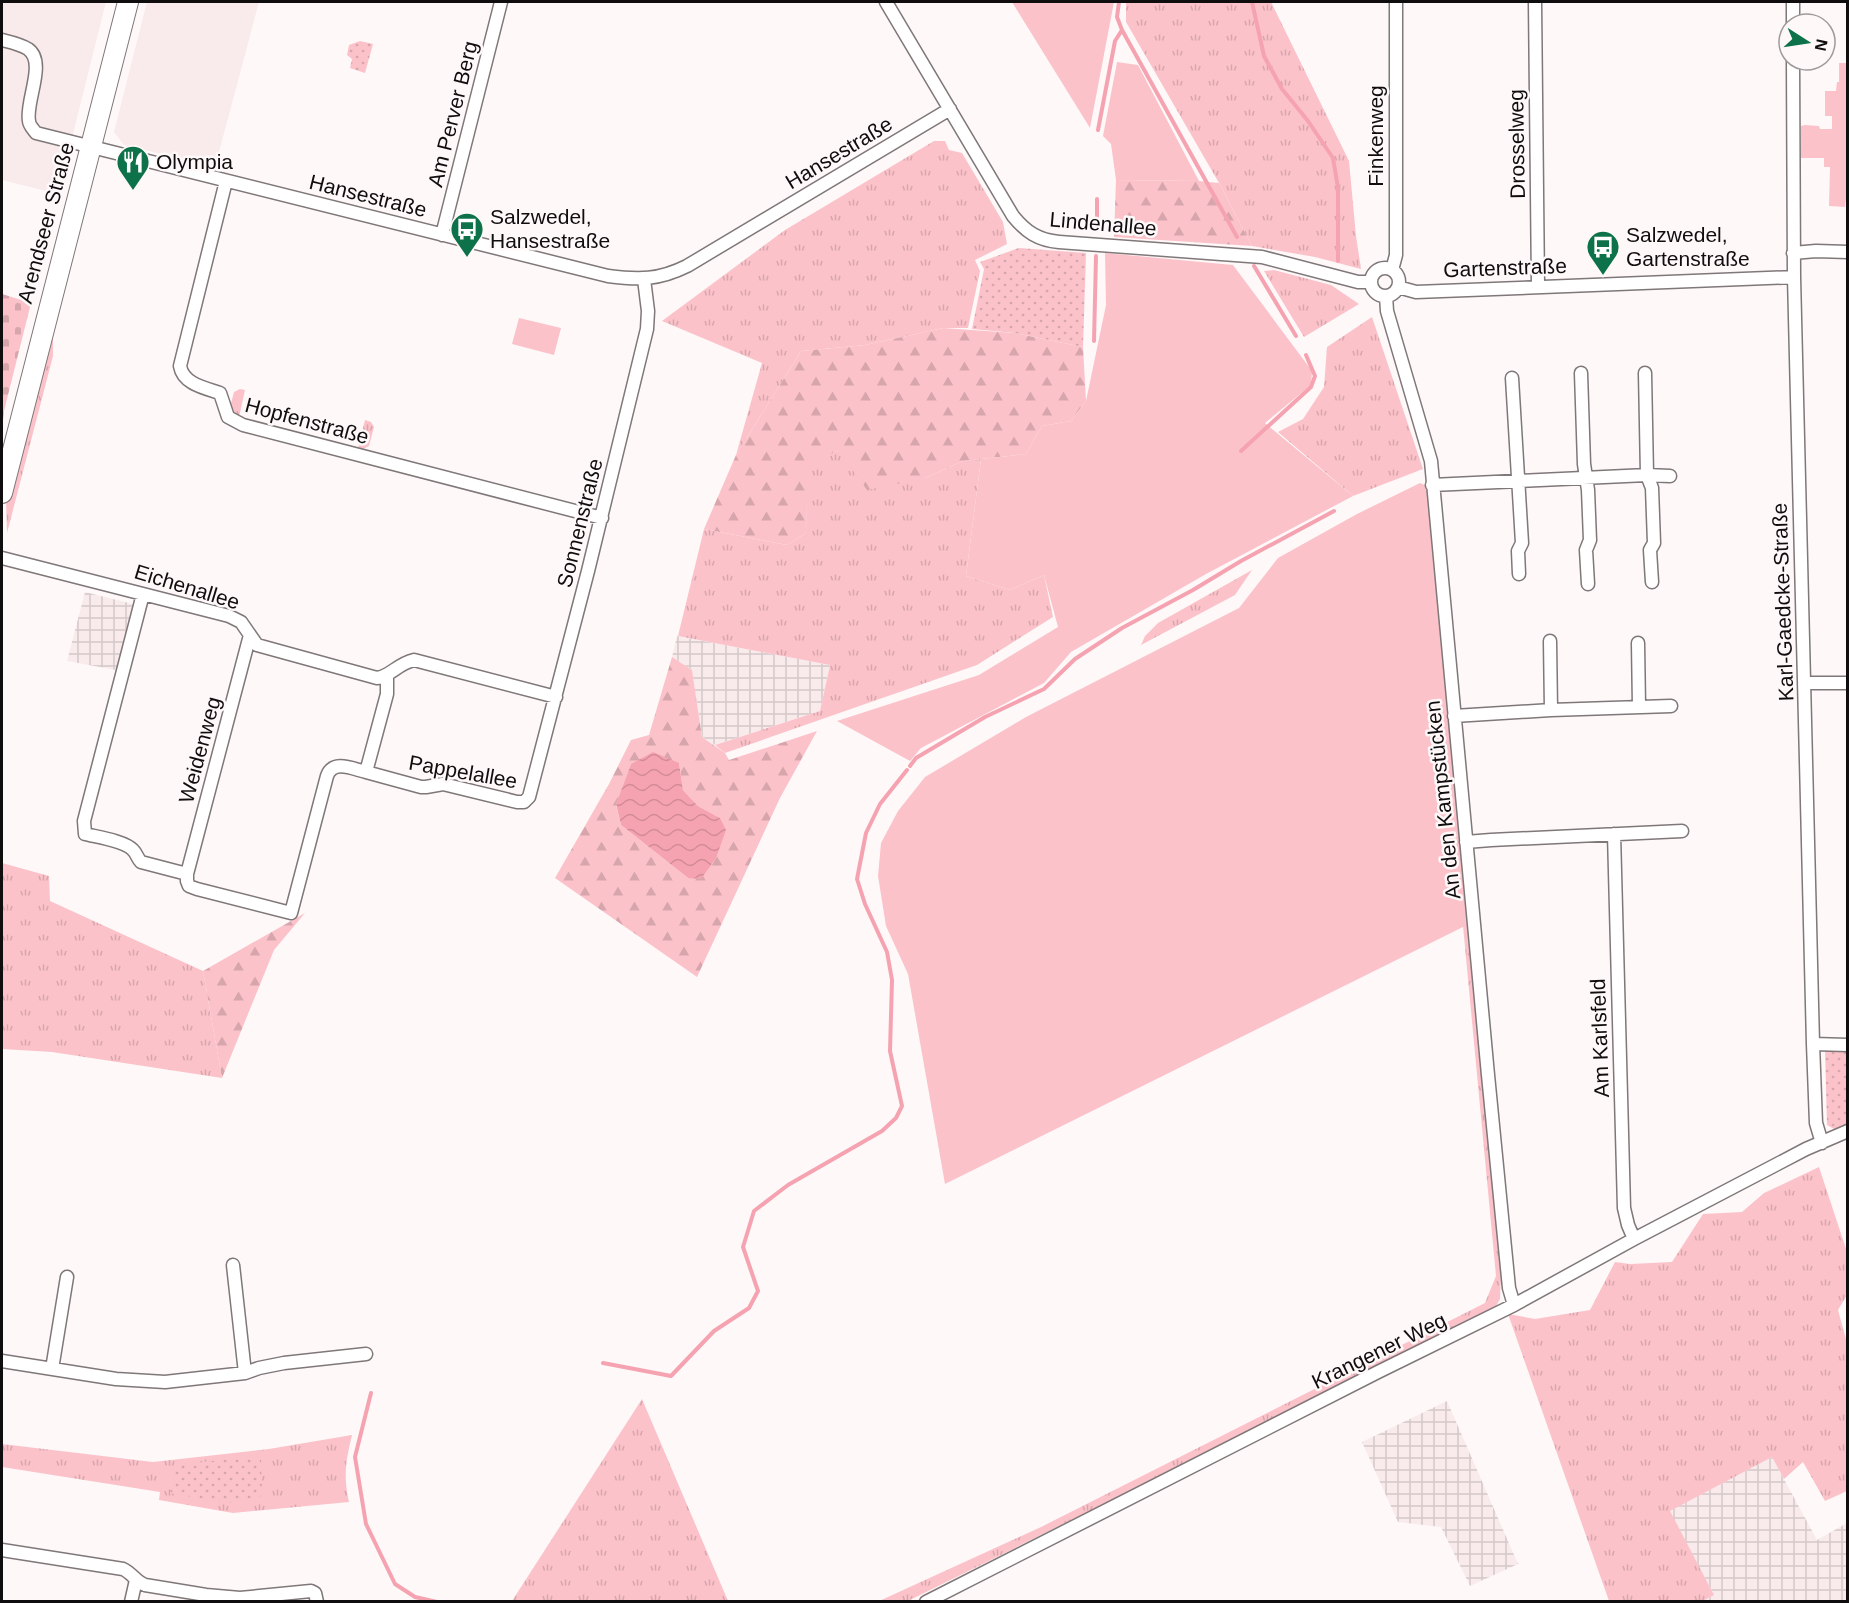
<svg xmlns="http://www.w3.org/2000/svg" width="1849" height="1603" viewBox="0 0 1849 1603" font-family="Arial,sans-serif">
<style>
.built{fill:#f9eaec}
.industrial{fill:url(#industrial-grid)}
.grass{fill:url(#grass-tufts)}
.forest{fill:url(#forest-firs);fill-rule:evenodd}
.cemetery{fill:url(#cemetery-stones)}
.park{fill:url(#park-dots)}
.garden{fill:#fcc2ca}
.water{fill:url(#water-waves)}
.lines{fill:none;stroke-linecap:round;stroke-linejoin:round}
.stream{stroke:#f6a3b1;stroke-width:4}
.street-casing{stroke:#7f7778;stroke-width:15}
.primary-casing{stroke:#7f7778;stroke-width:22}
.street{stroke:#fff;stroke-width:12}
.primary{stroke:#fff;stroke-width:20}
.labels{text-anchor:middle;stroke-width:5;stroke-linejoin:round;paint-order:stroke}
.street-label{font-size:21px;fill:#100d0e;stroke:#fef8f9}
.poi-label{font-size:21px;fill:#100d0e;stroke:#fef8f9;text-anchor:start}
</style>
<defs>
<pattern id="industrial-grid" width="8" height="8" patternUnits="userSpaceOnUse" patternTransform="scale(1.5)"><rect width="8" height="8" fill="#f9eaec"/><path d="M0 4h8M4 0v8" fill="none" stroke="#d4c8c9"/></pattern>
<pattern id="grass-tufts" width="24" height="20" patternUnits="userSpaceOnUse" patternTransform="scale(1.5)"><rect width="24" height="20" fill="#fcc2ca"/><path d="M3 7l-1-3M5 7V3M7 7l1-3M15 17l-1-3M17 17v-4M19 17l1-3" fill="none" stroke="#d7a6ac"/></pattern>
<pattern id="forest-firs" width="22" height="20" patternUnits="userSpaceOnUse" patternTransform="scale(1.5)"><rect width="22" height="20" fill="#fcc2ca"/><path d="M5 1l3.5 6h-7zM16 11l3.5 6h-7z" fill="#d7a6ac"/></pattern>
<pattern id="cemetery-stones" width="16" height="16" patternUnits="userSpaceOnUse" patternTransform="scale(1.5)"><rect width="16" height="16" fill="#fcc2ca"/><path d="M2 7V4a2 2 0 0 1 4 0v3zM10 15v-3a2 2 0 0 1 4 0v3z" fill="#d7a6ac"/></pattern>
<pattern id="park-dots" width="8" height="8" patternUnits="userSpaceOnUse" patternTransform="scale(1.5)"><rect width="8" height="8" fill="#fcc2ca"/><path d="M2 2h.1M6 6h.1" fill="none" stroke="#d7a6ac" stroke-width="1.8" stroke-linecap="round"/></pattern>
<pattern id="water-waves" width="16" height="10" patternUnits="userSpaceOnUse" patternTransform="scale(1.5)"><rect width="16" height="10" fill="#f6a3b1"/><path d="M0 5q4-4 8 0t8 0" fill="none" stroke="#d28b97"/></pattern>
</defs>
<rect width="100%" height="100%" fill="#fef8f9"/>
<!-- built -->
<path class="built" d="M2,2H106L58,194L2,180Z
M147,2H259L215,167L124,145L114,132Z"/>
<!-- industrial -->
<path class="industrial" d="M85,592L133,604L132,612L116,670L67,661Z
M677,636L830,665L820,711L715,745L702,737L692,670L672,657Z
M1447,1401L1518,1564L1470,1586L1441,1527L1398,1522L1362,1442Z
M1772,1457L1817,1540L1847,1523V1601H1703L1714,1595L1669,1511Z"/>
<!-- grass -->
<path class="grass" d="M1126,2H1271L1349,161L1356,236L1361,269L1315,257L1252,246L1219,183L1126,22Z
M934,141H945L949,150L962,153L1003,222L1007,244L975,260L980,271L968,328H943L865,345L801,351L736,455L762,363L662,321L785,230Z
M1274,270L1331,285L1359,304L1304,337L1264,271Z
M1372,317L1423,469L1353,496L1278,432L1303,419L1324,387L1327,347Z
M53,333V356L7,533L6,498Z
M240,389L245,390L239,417L229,411L234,392Z
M365,420L371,422L374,427L369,446L363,449L358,448Z
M838,450L925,478L963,461L981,459L966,576L1010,590L1044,575L1053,617L977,665L725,753L715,745L820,711L830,665L678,636L704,529L787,545L806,533L807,466Z
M1252,570L1235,595L1141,645L1145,636L1158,623Z
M2,863L49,876L50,901L203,971L222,1078L52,1052L2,1049Z
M1469,924L1501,1273L1500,1299L1494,1310L908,1601L877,1602L1041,1527L1485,1303L1496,1276L1463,926Z
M1819,1167L1847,1252V1295L1838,1310L1847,1343V1491L1825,1501L1803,1462L1784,1479L1772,1457L1670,1511L1714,1595L1703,1601H1609L1508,1314L1535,1319L1590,1310L1615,1262L1630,1264L1672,1262L1703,1214L1742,1212L1764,1193Z
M642,1399L728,1601H512Z
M352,1435C346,1460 343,1476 349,1502L233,1513L159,1500L160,1492L2,1467V1444L153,1462L269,1449Z"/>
<!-- forest -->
<path class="forest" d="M1116,180L1199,181L1219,183L1252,246L1114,237Z
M943,328L1015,333L1083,347L1086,401L1071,421L1042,426L1026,454L963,461L925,478L867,490L838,450L808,467L806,533L787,545L704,529L736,455L801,351L865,345Z
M672,657L692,670L702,737L725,753L729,760L817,731L780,798L697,977L555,878L609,784L631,740L649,735ZM679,763L683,790L698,806L720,818L688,878L621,825L616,805L631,764Z
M305,913L274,950L222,1078L203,971Z"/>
<!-- cemetery -->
<path class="cemetery" d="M2,294L31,303L4,411L2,430Z"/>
<!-- park -->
<path class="park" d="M360,41L373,44L365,73L350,68L352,59L347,55L349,45Z
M1019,248L1086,253L1083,347L1015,333L972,329L984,269L980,262Z
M1825,1050L1847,1051V1124L1836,1130L1827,1125Z
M261,1457L262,1496L227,1503L170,1493L176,1464Z"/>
<!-- garden -->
<path class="garden" d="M1012,2H1114L1090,128Z
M1117,62L1138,65L1199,181L1116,180L1111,144L1103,136Z
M1839,63H1848V198H1846L1845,207L1829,206L1830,167H1824V158H1801V126L1805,125L1819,126L1820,129H1832V116H1825V91H1836L1837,82H1839Z
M1105,253L1233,265L1312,371L1311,385L1265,423L1353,496L1206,574L1071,652L1044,683L921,748L910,761L837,721L979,675L1058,627L1044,575L1010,590L966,576L981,459L1026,454L1042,426L1071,421L1086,401L1106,305Z
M519,318L561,328L554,355L512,344Z
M1420,483L1427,486L1469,924L945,1184L908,974L886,926L878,876L881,843L898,811L925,777L1026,717L1239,608L1278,558L1357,514Z"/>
<!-- water -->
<path class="water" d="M653,752L679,763L683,790L698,806L720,818L726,830L716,858L701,879L688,878L621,825L616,804L631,764Z"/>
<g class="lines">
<!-- stream -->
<path class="stream" d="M1119,2L1117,17L1122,30L1237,237
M1252,2L1264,56L1282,89L1308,121L1333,158L1338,188V261
M1098,130L1115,41L1122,30
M1097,230V199
M1254,266L1296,336
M1094,341L1096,256
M1241,451L1311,387L1315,376L1306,355
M910,766L916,758L985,717L1044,689L1075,659L1122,628L1193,590L1241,561L1334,511
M603,1363L671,1376L714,1331L749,1308L758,1291L743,1247L754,1211L788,1185L882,1131L896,1118L902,1106L890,1051L892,980L887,952L865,904L857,879L866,833L880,804L907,770
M371,1393L355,1457L366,1524L395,1584L415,1597L437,1602"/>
<defs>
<path id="street" d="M886,2L1013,216C1026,232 1038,240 1059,242L1262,257L1358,282H1371
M1535,2L1538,286
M1793,2V24
M2,40C10,42 20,44 28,49C47,62 25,102 29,121C29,125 33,129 36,133L608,276C639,280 659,280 687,266L950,109
M1793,60L1794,277L1813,1044L1816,1123L1822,1143
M226,181L180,366C183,384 205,388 220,393L228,417L243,425L602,518
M442,235L501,2
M1793,253L1816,251L1848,252
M1371 282a14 14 0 1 1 28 0a14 14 0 1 1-28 0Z
M1392,270L1396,255V2
M1398,287L1416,292L1794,277
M1386,296L1387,311L1431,461L1488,1075L1509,1288L1514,1305
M1581,373L1584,464L1588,490L1590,540L1586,550L1588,584
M1645,373L1647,475L1652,488L1654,543L1650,550L1652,582
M1512,378L1522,543L1518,551L1519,574
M1432,485L1647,475L1670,476
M2,558L229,616L241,622L257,645L377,678C391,676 397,664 414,660L556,697
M143,594L84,821L85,834C97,837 125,841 133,850C137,854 137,858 141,862L187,874V881L189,886L197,889L291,913L327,776C333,759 353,769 366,772L387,694V676
M1550,641L1551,710
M1638,643L1639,707
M1805,683H1848
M1454,716L1551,710L1671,706
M366,772L421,787H426L443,784L517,802H524L529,797L588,571L647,329L648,311L644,279
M1614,834L1624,1208L1628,1225L1634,1239
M1466,842L1491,840L1682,831
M187,874L250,635
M1813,1044L1848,1045
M233,1265L245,1373
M2,1361L116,1379L165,1382L245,1373L259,1368L284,1363L366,1354
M52,1369L67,1277
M2,1550L123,1569C132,1573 136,1582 145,1585L206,1595L240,1598L311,1591L315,1593L317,1602
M131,1602L136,1580
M926,1602L1378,1372L1514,1305L1634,1239L1806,1149L1848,1131"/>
<path id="primary" d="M2,493L128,2"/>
</defs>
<!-- street casing -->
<use href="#street" class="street-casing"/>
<!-- primary casing -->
<use href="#primary" class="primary-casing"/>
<!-- street -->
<use href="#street" class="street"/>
<!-- primary -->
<use href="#primary" class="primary"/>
</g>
<!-- icons -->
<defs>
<symbol id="restaurant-pin" viewBox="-11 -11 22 30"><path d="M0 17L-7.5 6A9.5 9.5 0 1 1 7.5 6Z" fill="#0d7249" stroke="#fef8f9"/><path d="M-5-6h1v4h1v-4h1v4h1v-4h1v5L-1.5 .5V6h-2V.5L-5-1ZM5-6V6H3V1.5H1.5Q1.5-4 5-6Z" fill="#fff"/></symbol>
<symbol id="bus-pin" viewBox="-11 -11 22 30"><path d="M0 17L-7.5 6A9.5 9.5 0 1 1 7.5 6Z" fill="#0d7249" stroke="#fef8f9"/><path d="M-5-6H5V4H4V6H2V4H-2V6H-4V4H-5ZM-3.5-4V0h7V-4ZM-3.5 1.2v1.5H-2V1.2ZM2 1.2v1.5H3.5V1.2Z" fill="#fff"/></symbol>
</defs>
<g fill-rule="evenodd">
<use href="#restaurant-pin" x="114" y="143" width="38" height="52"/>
<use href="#bus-pin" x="448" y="210" width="38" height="52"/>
<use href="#bus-pin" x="1584" y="228" width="38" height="52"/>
</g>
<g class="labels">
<!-- street labels -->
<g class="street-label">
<text transform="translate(453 114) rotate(-76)" y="7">Am Perver Berg</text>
<text transform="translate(1376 136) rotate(-90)" y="7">Finkenweg</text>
<text transform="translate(1517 144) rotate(-91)" y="7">Drosselweg</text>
<text transform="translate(839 153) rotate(-31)" y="7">Hansestraße</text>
<text transform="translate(368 196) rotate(14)" y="7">Hansestraße</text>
<text transform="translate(46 223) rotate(-75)" y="7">Arendseer Straße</text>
<text transform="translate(1103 224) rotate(5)" y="7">Lindenallee</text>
<text transform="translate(1505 268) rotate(-2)" y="7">Gartenstraße</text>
<text transform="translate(307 421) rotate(15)" y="7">Hopfenstraße</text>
<text transform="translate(580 523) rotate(-76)" y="7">Sonnenstraße</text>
<text transform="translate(187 587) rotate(17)" y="7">Eichenallee</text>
<text transform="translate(1783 602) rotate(-92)" y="7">Karl-Gaedcke-Straße</text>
<text transform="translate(200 750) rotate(-75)" y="7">Weidenweg</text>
<text transform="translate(463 772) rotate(10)" y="7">Pappelallee</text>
<text transform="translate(1443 800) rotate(-96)" y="7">An den Kampstücken</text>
<text transform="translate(1600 1038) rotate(-92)" y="7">Am Karlsfeld</text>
<text transform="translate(1379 1351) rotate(-26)" y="7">Krangener Weg</text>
</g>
<!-- poi labels -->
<g class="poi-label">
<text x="156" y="169">Olympia</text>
<text x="490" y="224">Salzwedel,<tspan x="490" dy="24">Hansestraße</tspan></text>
<text x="1626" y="242">Salzwedel,<tspan x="1626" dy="24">Gartenstraße</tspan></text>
</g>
</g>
<!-- border -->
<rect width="1849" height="1603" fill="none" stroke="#100d0e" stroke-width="6"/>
<!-- north arrow -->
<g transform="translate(1807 42) rotate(102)"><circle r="28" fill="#fef8f9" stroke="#9f9a9b" stroke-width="1.5"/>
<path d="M0-4.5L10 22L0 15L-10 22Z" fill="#0d7249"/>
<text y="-9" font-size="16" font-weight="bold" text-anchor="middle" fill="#100d0e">N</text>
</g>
</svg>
